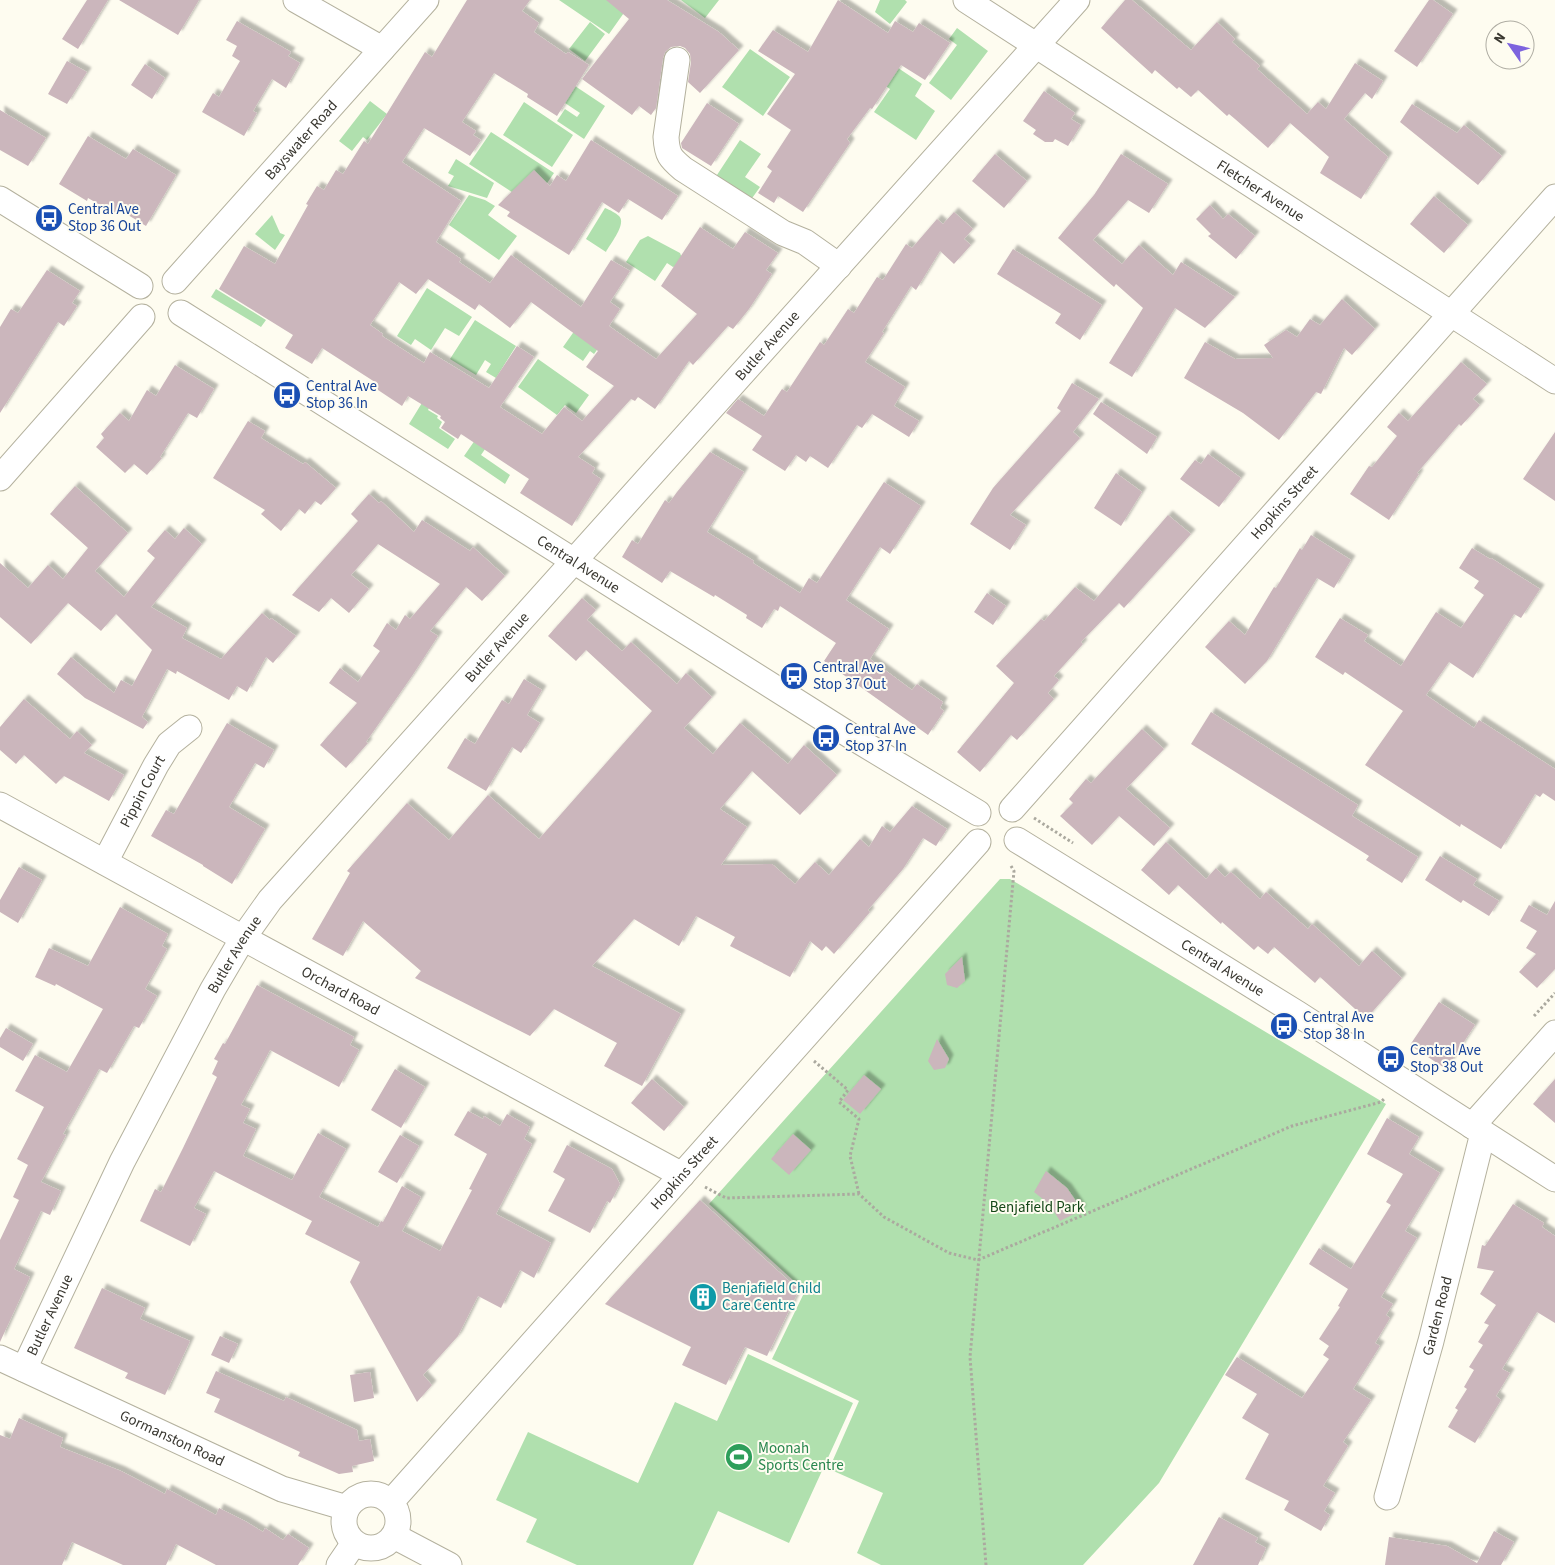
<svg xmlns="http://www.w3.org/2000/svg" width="1555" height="1565" viewBox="0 0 1555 1565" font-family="'Source Sans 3',sans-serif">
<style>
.green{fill:#b0e0ae}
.building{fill:#cbb6bc;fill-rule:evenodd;filter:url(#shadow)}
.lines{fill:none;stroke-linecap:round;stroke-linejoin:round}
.minor-casing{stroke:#b4b19e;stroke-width:27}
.path{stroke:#aba99f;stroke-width:3;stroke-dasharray:2.5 2.5;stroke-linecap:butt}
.minor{stroke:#fff;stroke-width:25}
.labels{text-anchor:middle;stroke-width:4;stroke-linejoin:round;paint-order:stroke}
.street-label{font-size:15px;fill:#393730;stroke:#fefcf0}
.transit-label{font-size:15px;fill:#164399;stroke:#fefcf0;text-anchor:start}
.park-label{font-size:15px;fill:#144717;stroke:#fefcf0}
.culture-label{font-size:15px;fill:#0d838f;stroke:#fefcf0;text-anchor:start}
.leisure-label{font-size:15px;fill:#27864d;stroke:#fefcf0;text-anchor:start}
</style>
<defs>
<filter id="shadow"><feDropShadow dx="4.5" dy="-4.5" stdDeviation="1" flood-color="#0004"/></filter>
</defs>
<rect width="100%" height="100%" fill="#fefcf0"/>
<!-- green -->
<path class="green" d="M559,0H633L609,34Z
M681,0H719L705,18Z
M880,0H905L907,2L890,24L875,12Z
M590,22L605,34L585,61L569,49Z
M957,28L988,51L951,100L929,83L957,45L949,39Z
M843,31L922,84L915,96L935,111L916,140L874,112L890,89L831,49Z
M750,49L790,77L763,116L722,87Z
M533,58L605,106L584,139L557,121L565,109L577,117L580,113L523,75Z
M370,101L387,114L367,140L363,137L352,151L339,141Z
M524,102L573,135L552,167L503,135Z
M491,132L554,173L532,205L469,164Z
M740,140L761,154L745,177L760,187L750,201L715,178Z
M456,159L494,183L487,198L448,186L454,176L448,173Z
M469,195L485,200L495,206L488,215L517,236L499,260L449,225Z
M605,208C610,210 616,213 619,216C627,224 610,244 606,252L586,239Z
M272,215L280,233L285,235L275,250L255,234Z
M648,236L680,253L684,263L673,267L667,263L655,281L626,262L640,240Z
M427,288L472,317L459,336L445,328L431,350L415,339L411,345L397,336Z
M216,289L266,320L261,327L211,297Z
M585,316L609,333L594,354L590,351L583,361L563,347Z
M475,320L516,346L496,378L486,372L491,364L485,360L476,375L450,359Z
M538,359L589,395L576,413L565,405L557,415L518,387Z
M425,398L432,402L428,410L438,416L437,418L442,422L439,428L455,439L448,449L409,424Z
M489,420L500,427L481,455L510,475L505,484L464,456Z
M1000,879H1010L1386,1104L1159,1483L1083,1565H881L857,1553L883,1493L829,1469L859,1401L772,1359L805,1291L709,1204Z
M748,1354L853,1403L789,1543L718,1511L693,1565H577L526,1542L537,1519L496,1500L528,1432L638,1483L675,1402L717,1421Z"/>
<!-- building -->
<path class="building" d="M87,0H108L78,49L62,39Z
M119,0H199L178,35Z
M467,0H530L522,11L539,23L534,32L566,54L568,52L589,65L557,116L527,97L528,94L494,73L462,122L476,131L473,135L481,140L470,156L424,128L402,162L461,201L436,242L461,259L459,262L490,283L511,255L581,307L611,260L630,271L610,302L620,309L609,326L656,359L697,314L661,286L700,227L733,249L745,232L778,253L766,270L772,274L749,309L733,329L728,326L693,365L689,361L655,409L638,397L635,401L631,399L578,457L595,468L592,473L601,479L572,526L520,493L529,479L461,434L458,439L441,428L445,422L440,418L441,416L408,396L402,406L375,388L378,384L322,348L312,364L285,348L293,335L219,289L244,246L275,264L308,205L306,204L317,186L324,190L336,170L343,174L364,141L368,144L425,52L432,57ZM428,279L475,310L479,304L510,328L531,302L598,351L586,367L614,386L582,421L564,407L542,434L500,407L534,357L517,346L489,388L430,352L424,363L382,336L383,334L370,325L399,282L416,294Z
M606,0H667L719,32L739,50L700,93L688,82L691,62L690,54L685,48L680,46L671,47L665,52L663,58L656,108L651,115L639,106L632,115L582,79L629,19Z
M838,0L888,33L895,21L913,32L919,23L950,43L925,80L901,65L872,109L870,108L847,139L850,143L803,212L778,196L774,203L758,193L772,171L767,167L791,130L767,114L795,74L758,51L773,30L808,52Z
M1125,0H1132L1191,50L1217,22L1235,39L1232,42L1260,66L1257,69L1307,114L1318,102L1326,109L1355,63L1383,81L1372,99L1365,93L1344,119L1388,157L1361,199L1320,173L1329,157L1290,123L1268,148L1235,119L1229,114L1227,116L1198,90L1191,97L1179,87L1177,89L1155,70L1152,74L1101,28Z
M1429,0H1433L1453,14L1417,67L1394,51Z
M237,21L291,52L288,56L300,63L286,88L272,79L253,111L257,113L244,136L202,112L213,93L219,97L240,61L232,56L237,46L226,40Z
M67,61L87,72L67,104L48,94Z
M145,64L165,78L152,99L131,85Z
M1044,91L1075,113L1071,119L1081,125L1068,146L1055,139L1053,142H1045L1033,134L1036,130L1023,121Z
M707,103L739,124L711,166L682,148L681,143Z
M1412,104L1457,133L1464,125L1502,156L1478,185L1400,122Z
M0,110L46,138L28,166L0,150Z
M88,136L126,159L133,149L176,175L146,226L120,210L117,215L88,198L87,201L59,184Z
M591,140L678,196L662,220L628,199L619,213L602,202L569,255L507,216L510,212L498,205L534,170L550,186L557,175L566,181Z
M995,154L1027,181L1004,208L972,181Z
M1121,154L1168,184L1149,213L1128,200L1093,240L1122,264L1139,245L1173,275L1181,262L1235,297L1205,328L1175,308L1132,377L1109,363L1143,308L1116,284L1114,287L1058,238L1094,195Z
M1434,196L1468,225L1444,253L1410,224Z
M1210,205L1223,219L1228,214L1255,236L1236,259L1208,236L1211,234L1196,219Z
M954,212L973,229L964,239L971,245L954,264L940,251L916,290L911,286L882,332L884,333L865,362L905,387L894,406L919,421L909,437L872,414L862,428L857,425L828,468L810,456L806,462L796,455L785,471L752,450L762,436L726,413L738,399L764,416L782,389L787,392L820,342L824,345L848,309L854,313L877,277L883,280L906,244L912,248L937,219L943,224Z
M1013,249L1102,305L1080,340L1055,323L1061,314L997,274Z
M47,270L80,291L72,303L77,306L64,326L58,322L0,413V327L11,309L18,313Z
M1342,299L1375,329L1352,355L1344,348L1321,394L1316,392L1279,440L1243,413L1184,378L1205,342L1235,359L1273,358L1264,345L1286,330L1297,337L1310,319L1320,325Z
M1461,362L1487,384L1473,399L1480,405L1461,426L1459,424L1417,473L1419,474L1389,520L1350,494L1369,466L1372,467L1397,436L1387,427L1399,413L1408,421Z
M175,365L214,389L197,418L188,413L160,457L162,458L147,475L134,464L125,473L96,447L104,438L101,434L120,413L129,421L147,390L156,396Z
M1072,383L1099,399L1073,432L1080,438L1010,515L1026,525L1010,550L970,524L993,488L1061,411L1057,408Z
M1101,402L1157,437L1147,454L1093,414Z
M248,421L265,431L261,438L303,464L305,462L336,488L321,505L315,501L305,514L299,509L281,531L261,514L265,510L213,478Z
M1555,432V501L1523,479Z
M710,452L744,472L707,532L754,561L753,563L800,593L809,578L817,583L884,482L921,506L890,554L880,547L846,600L889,629L870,659L912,690L917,684L943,702L940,708L944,711L928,735L824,661L836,643L780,606L778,611L774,609L762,628L746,618L747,615L715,595L714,597L670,571L662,583L622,557L632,540L638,544L665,500L669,503L677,492Z
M1208,454L1241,478L1219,507L1180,479L1195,460L1201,464Z
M1116,473L1142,492L1121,526L1094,508Z
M75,486L128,533L95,571L124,597L155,558L147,551L165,530L175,539L184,528L202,544L151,607L187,628L182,638L221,659L262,613L270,620L271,618L296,636L273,663L266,657L247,692L237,686L229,700L177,671L176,674L167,669L142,717L148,722L143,729L85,698L57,674L71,657L114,693L121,680L132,686L152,650L116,614L101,631L68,603L31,644L0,617V563L28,588L48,565L63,579L88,548L50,514Z
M369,494L379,503L381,501L414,532L422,520L470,551L473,547L505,576L482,601L466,587L430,631L438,636L412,676L366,742L368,743L346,768L320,745L357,703L329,683L340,668L358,682L380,651L373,646L387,623L396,630L405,615L410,619L440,584L378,544L351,575L369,589L349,613L331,598L319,612L292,595L358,521L351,514Z
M1168,515L1191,534L1124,608L1119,603L1081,642L1083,644L1054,676L1059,680L1048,693L1054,699L1017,740L1011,735L980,772L957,752L1014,683L996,666L1041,619L1044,621L1075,587L1094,601Z
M1311,535L1351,560L1334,588L1317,578L1267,661L1245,684L1205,647L1229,621L1245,635L1274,587L1276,588L1300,548L1302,550Z
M1472,548L1490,559L1491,558L1540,589L1521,618L1514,614L1473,678L1449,662L1426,695L1474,728L1479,720L1555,769V801L1543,793L1540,797L1535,794L1501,849L1461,824L1460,827L1365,765L1403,711L1345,672L1343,675L1315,657L1340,618L1368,635L1364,641L1401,666L1436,612L1461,628L1484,595L1474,588L1479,581L1459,568Z
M987,593L1006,606L993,625L974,612Z
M582,598L596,610L587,620L622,651L631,642L677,684L686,673L712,697L684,728L713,754L740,723L788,764L804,745L837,775L800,815L752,771L720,809L747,827L721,865L772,864L795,884L815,862L829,875L860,839L869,847L882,826L890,832L912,806L947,829L936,846L923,838L903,869L868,910L870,912L834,954L826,946L822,951L810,941L790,977L730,946L735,937L696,916L679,946L634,919L592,966L681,1014L642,1086L604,1066L617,1043L554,1009L530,1036L415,978L421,971L363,921L343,956L312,939L350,873L347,871L407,803L449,840L488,795L539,839L652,711L586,650L576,661L548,636Z
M524,679L542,690L527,715L540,723L521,753L512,747L486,791L447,768L465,738L475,744L502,700L509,704Z
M24,699L70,739L77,731L92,745L84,753L124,775L109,801L64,776L56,784L24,755L16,764L0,750V727Z
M1211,712L1358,805L1352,816L1418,857L1402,883L1366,860L1369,856L1191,744Z
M227,723L274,750L264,768L255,763L229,807L265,829L232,884L203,866V865L151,836L166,810L174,814Z
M1142,729L1164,749L1126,789L1170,828L1154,846L1119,816L1092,845L1060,816L1073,803L1069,799L1086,779L1091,783Z
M1166,842L1206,879L1216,868L1225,877L1231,872L1260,899L1266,892L1308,929L1312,924L1359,966L1372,951L1402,978L1366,1019L1320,977L1315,983L1274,947L1268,954L1258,946L1254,950L1222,922L1221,924L1178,885L1169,895L1141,870Z
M1440,856L1477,879L1473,885L1499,901L1489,916L1463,900L1461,903L1425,880Z
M19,867L42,880L18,923L0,912V900Z
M1555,901V969L1537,988L1519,972L1536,954L1526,948L1537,931L1520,921L1529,905L1547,915Z
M120,907L168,934L162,946L167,949L145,989L157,996L139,1028L134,1026L107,1073L99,1069L63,1134L66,1135L41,1182L61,1191L50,1215L41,1211L14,1269L30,1277L0,1342V1240L19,1200L13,1197L28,1165L17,1159L44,1107L15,1091L35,1055L67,1072L103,1009L56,984L55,986L35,977L49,948L88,966Z
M962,957L965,981L957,988L947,985L945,974Z
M257,985L354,1037L350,1045L359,1050L339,1087L270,1050L241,1105L250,1109L243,1123L256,1129L243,1156L292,1180L318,1133L346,1149L319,1197L378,1227L381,1221L383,1222L402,1186L421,1197L402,1231L440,1251L472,1190L469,1189L487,1154L454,1135L468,1111L483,1119L484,1116L500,1126L507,1114L530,1127L524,1139L532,1144L496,1214L551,1243L534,1278L520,1270L501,1308L478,1296L458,1336L423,1375L432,1385L417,1402L350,1282L360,1262L305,1234L312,1221L214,1171L194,1208L206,1214L190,1246L140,1221L155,1189L161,1192L183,1148L217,1077L212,1074L218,1061L214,1059L223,1043L225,1044Z
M1439,1002L1475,1025L1446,1069L1410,1045Z
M6,1028L33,1044L23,1061L0,1047V1038Z
M937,1039L949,1059L945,1068L934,1070L928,1061Z
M395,1069L425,1087L401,1128L371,1110Z
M864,1075L881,1089L860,1114L843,1100Z
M652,1079L684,1107L664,1131L631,1103Z
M1555,1079V1123L1533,1104Z
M1387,1118L1419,1137L1409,1154L1440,1173L1405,1231L1417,1238L1381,1297L1393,1304L1386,1315L1390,1318L1375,1343L1380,1346L1353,1389L1371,1400L1343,1442L1348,1446L1323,1486L1335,1493L1324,1511L1330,1515L1321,1531L1284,1510L1289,1501L1245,1479L1269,1434L1242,1418L1257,1394L1225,1375L1237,1357L1302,1398L1329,1359L1323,1355L1329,1346L1319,1339L1340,1307L1338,1306L1348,1289L1309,1264L1319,1248L1351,1269L1391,1205L1386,1202L1403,1174L1367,1154Z
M793,1134L811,1150L789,1175L771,1159Z
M400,1135L419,1146L397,1183L378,1172Z
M567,1145L612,1169L620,1184L610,1203L607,1201L590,1233L548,1211L565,1179L553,1172Z
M1046,1171L1067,1188L1082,1210L1060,1221L1049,1204L1034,1192Z
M700,1200L799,1290L767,1356L745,1347L726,1385L682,1365L691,1347L605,1304Z
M1513,1204L1544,1223L1542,1227L1555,1236V1323L1537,1312L1502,1369L1510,1373L1496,1396L1501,1400L1475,1443L1448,1427L1458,1410L1455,1408L1467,1389L1464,1387L1474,1370L1469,1367L1483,1345L1478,1342L1489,1325L1484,1323L1496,1305L1480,1294L1494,1271L1477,1268L1482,1245L1485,1246Z
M102,1288L145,1308L140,1319L190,1341L165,1395L125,1378L128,1373L74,1348Z
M220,1336L238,1344L229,1363L211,1355Z
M216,1371L284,1401L286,1397L357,1430L359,1441L370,1439L374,1461L352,1466L353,1472L339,1474L298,1456L300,1452L214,1412L220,1399L206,1393Z
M370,1372L374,1398L354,1402L350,1375Z
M19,1418L63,1438L60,1447L121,1471L165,1494L167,1489L216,1515L219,1508L245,1521L263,1532L265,1528L283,1540L288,1534L309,1548L298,1565H216L176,1544L166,1565H123L72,1542L62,1565H0V1435L10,1439Z
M1219,1517L1258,1538L1255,1542L1266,1548L1258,1565H1193Z
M1494,1531L1514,1542L1501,1565H1385L1389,1537L1447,1546L1477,1563Z"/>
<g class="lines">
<defs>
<g id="minor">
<path d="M296,0L382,49"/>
<path id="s1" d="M966,0L1555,381"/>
<path d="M677,60L666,137C667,155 670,158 683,169L783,233L805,242L839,266"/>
<path d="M0,199L140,286"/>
<path id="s2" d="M175,281L426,0"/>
<path id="s3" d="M181,313L859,741L978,813"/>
<path d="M0,478L142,317"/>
<path id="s4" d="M0,805L243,938L682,1175"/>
<path id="s5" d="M1012,809L1555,197"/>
<path id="s6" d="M1017,840L1298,1014L1555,1179"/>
<path id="s7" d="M105,862L156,765L169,744L189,728"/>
<path d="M1472,1126L1555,1033"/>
<path id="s8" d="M0,1358L282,1489L347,1508"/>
<path id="s9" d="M24,1369L122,1162L213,989L243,938L270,900L1077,0"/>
<circle cx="371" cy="1521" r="27"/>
<path id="s10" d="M1387,1497L1431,1341L1483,1133"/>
<path id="s11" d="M391,1502L978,842"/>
<path d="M394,1536L449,1565"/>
<path d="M339,1565L354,1543"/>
</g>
</defs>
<!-- minor casing -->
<use href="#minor" class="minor-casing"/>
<!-- path -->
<path class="path" d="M1034,818L1073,843
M1534,1016L1555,993
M814,1061L848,1090L839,1102L859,1119L850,1156L859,1194
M705,1187L726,1198L859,1194L884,1217L949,1253L978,1260L1292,1126L1381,1102L1384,1099
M986,1565L970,1357L1014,871L1011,866"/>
<!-- minor -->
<use href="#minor" class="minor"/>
</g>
<!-- icons -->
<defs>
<symbol id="bus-disc" viewBox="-11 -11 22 22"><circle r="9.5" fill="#1a4fb4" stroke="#fefcf0"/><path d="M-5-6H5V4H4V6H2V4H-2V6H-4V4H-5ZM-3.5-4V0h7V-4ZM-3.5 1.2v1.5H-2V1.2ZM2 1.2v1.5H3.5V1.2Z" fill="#fff"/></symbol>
<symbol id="building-disc" viewBox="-11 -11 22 22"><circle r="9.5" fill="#0f9aa8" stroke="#fefcf0"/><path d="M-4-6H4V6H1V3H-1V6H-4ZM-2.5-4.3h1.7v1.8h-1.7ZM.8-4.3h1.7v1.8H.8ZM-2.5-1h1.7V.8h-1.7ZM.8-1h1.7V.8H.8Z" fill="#fff"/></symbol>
<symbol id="stadium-disc" viewBox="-11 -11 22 22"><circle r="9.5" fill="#2e9e5b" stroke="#fefcf0"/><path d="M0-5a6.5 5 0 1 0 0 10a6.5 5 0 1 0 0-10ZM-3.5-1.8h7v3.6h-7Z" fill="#fff"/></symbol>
</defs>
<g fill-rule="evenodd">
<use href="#bus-disc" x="33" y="202" width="32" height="32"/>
<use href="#bus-disc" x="271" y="379" width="32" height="32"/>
<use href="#bus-disc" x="778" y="660" width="32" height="32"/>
<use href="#bus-disc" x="810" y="722" width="32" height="32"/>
<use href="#bus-disc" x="1268" y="1010" width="32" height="32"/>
<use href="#bus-disc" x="1375" y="1043" width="32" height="32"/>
<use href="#building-disc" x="687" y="1281" width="32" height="32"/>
<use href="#stadium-disc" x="723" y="1441" width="32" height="32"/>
</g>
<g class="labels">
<!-- street labels -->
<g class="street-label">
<text dy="5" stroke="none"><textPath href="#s2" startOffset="189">Bayswater Road</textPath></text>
<text dy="5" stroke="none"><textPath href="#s1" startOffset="351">Fletcher Avenue</textPath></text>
<text dy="5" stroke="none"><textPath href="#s9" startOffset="1275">Butler Avenue</textPath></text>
<text dy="5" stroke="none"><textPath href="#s5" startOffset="410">Hopkins Street</textPath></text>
<text dy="5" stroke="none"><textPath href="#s3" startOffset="470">Central Avenue</textPath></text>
<text dy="5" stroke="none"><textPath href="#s9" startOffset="870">Butler Avenue</textPath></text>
<text dy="5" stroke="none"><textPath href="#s7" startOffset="80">Pippin Court</textPath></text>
<text dy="5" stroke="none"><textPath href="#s9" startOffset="465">Butler Avenue</textPath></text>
<text dy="5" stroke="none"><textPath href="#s6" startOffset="242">Central Avenue</textPath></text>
<text dy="5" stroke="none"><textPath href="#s4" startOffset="388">Orchard Road</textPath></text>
<text dy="5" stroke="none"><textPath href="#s11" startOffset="441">Hopkins Street</textPath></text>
<text dy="5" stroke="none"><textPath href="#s9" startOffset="60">Butler Avenue</textPath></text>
<text dy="5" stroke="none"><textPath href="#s10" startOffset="188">Garden Road</textPath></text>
<text dy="5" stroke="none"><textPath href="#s8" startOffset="190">Gormanston Road</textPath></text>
</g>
<!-- transit labels -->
<g class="transit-label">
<text x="68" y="214">Central Ave<tspan x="68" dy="17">Stop 36 Out</tspan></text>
<text x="306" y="391">Central Ave<tspan x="306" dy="17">Stop 36 In</tspan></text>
<text x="813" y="672">Central Ave<tspan x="813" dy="17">Stop 37 Out</tspan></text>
<text x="845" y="734">Central Ave<tspan x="845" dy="17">Stop 37 In</tspan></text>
<text x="1303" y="1022">Central Ave<tspan x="1303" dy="17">Stop 38 In</tspan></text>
<text x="1410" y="1055">Central Ave<tspan x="1410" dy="17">Stop 38 Out</tspan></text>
</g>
<!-- park labels -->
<g class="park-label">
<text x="1037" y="1212">Benjafield Park</text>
</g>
<!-- culture labels -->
<g class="culture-label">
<text x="722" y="1293">Benjafield Child<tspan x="722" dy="17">Care Centre</tspan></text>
</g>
<!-- leisure labels -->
<g class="leisure-label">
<text x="758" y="1453">Moonah<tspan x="758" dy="17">Sports Centre</tspan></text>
</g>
</g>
<!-- north arrow -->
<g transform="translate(1510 45) rotate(304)"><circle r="24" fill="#fefcf0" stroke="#afada3"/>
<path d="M0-4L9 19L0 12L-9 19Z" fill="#7d63de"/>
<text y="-8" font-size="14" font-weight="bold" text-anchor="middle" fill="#393730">N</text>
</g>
</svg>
